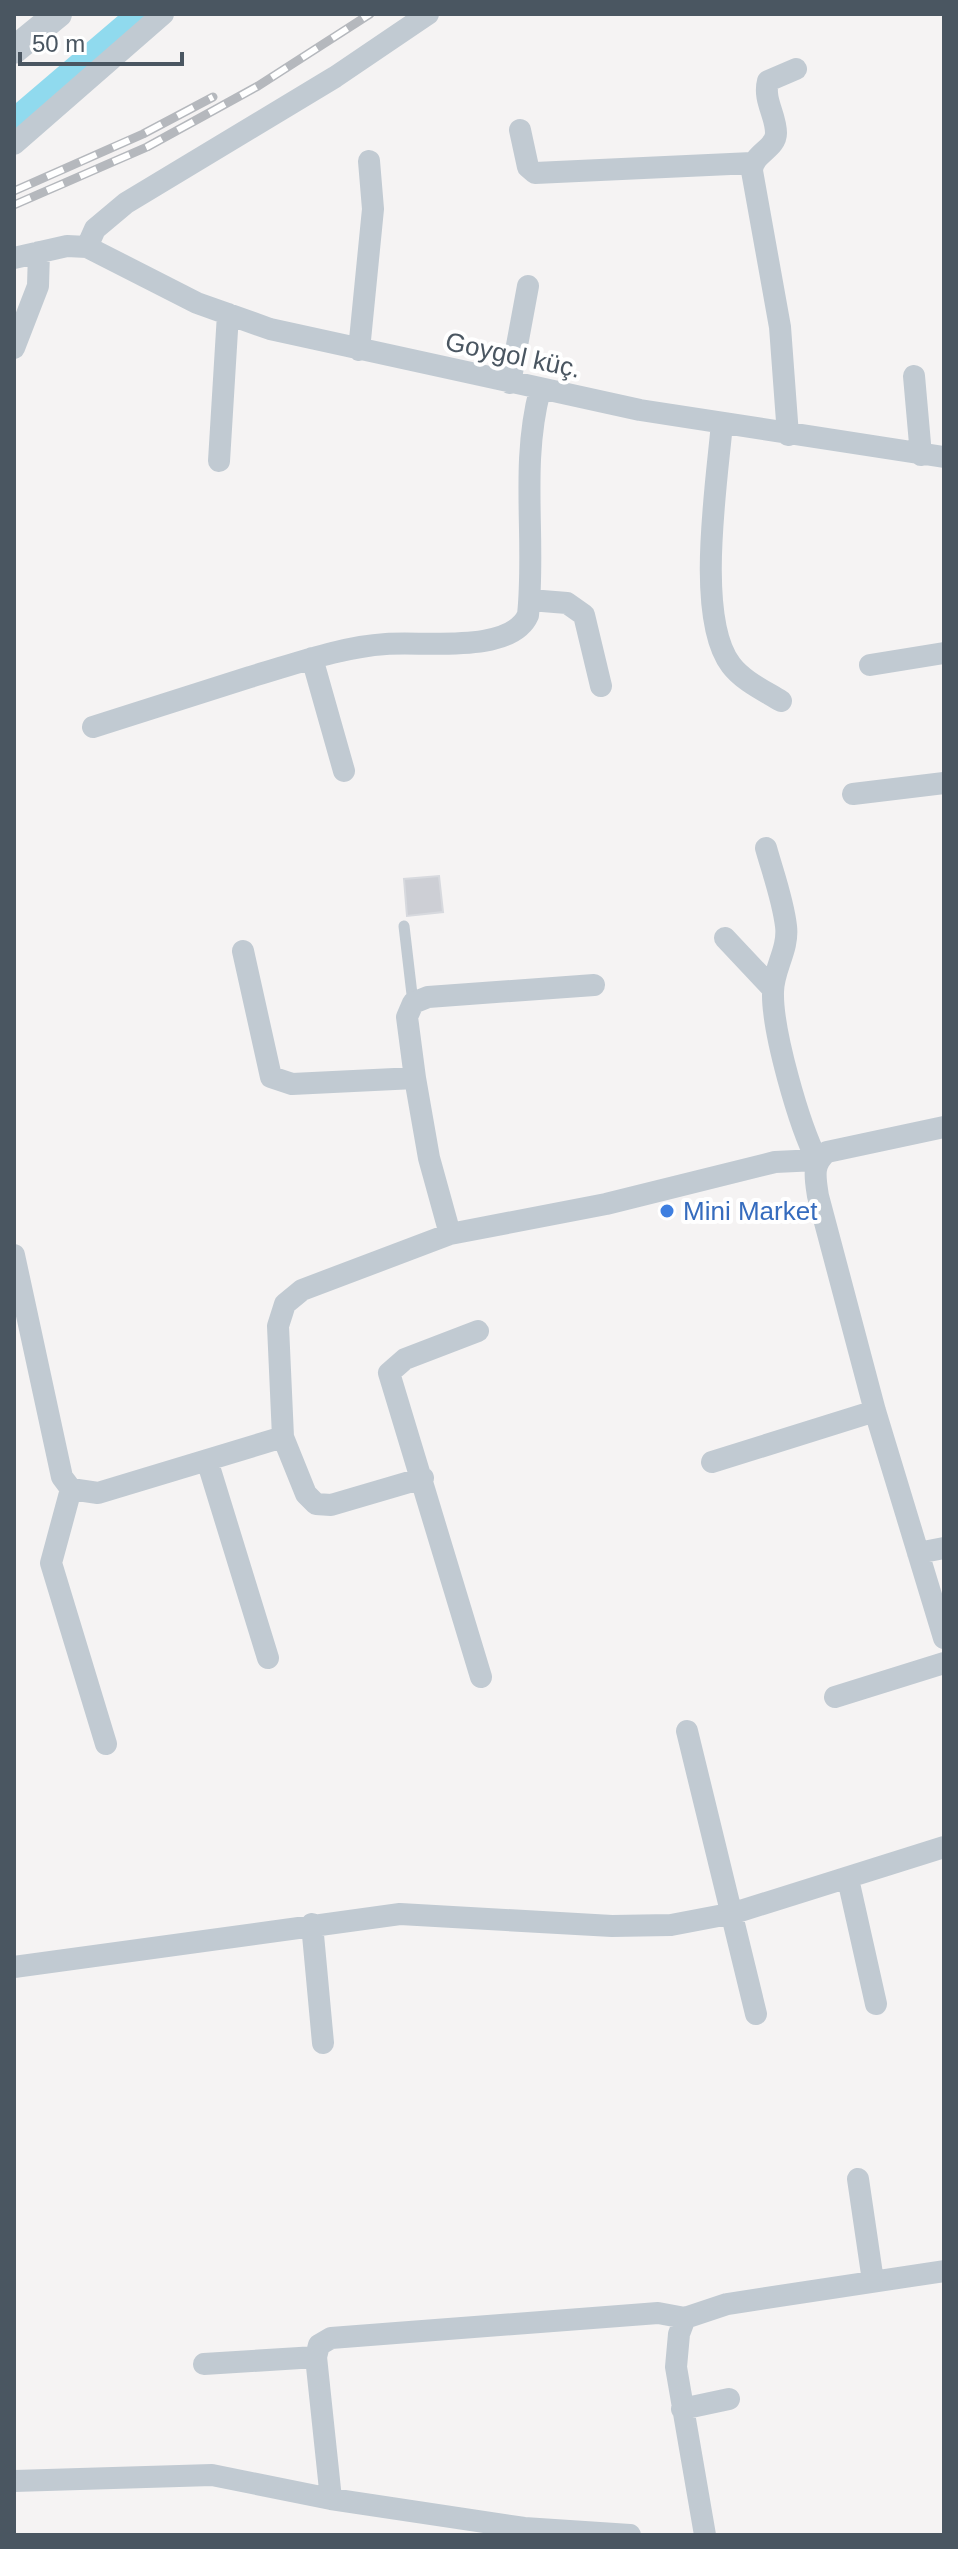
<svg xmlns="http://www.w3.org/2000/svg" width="958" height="2549" viewBox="0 0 958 2549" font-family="Arial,sans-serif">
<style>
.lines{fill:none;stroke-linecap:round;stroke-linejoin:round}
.canal{stroke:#90daee;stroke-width:22}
.building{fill:#cdcfd5;stroke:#d7d9de;stroke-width:2}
.service{stroke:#c1cad2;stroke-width:11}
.minor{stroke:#c1cad2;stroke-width:22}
.tertiary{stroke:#c1cad2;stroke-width:28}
.rail-casing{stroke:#b5b8bd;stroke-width:9}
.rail{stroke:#fff;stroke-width:6;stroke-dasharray:18;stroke-linecap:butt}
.shop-dot{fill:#3f7fe0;stroke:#fff;stroke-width:3}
.labels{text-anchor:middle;stroke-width:8;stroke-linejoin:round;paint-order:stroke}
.street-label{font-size:26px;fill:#4a5661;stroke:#fff}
.shop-label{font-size:26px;fill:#366cbe;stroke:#fff;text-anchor:start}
</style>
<rect width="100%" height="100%" fill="#f5f3f3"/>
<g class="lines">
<!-- canal -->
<path class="canal" d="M14,119L137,14"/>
</g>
<!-- building -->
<path class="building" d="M439,876L443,912L407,916L404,879Z"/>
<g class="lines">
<!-- service -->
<path class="service" d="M404,926L413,1003"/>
<!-- minor -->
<path class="minor" d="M520,130L528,167L535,173L752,163
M14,144L163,14
M87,247L95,229L126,203L335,77L428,14
M14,258L67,246L87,247L197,303L270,329L640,410L944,457
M14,348L38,286L39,252
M359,350L373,209L369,161
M914,376L921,455
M510,383L528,286
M722,423C717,482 695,618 731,665C743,681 765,691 781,701
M788,435L780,327L752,171C753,153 776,149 776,133C776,115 763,100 768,81L796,69
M219,461L228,314
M530,600L567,603L584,615L601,686
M312,658L344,771
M870,665L944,653
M93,727C145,710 198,694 250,677C295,664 340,647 386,644C424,641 511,654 528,615C536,540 520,465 540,390
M853,794L944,783
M725,938L773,989
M243,951L271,1077L292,1084L415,1078L429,1158L450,1234
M415,1078L407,1017L413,1003L428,997L594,985
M944,1127L827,1152C812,1164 815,1177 818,1196L875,1411L944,1638
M14,1255L62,1477L71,1489L98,1493L283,1437L278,1326L285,1304L302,1290L450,1234L606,1204L775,1162L817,1160C799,1125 772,1031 773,992C773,969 789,950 786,926C783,900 773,873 766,848
M478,1331L405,1359L389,1373L481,1677
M283,1437L306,1494L316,1504L331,1505L423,1478
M207,1460L268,1658
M712,1462L875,1411
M71,1489L51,1563L106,1744
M918,1553L944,1548
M835,1697L944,1663
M687,1731L756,2014
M848,1879L876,2004
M312,1924L323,2043
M14,1967L400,1914L612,1926L671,1925L734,1913L944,1847
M858,2179L873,2281
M204,2364L316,2357
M682,2409L729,2399
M14,2481L212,2475L331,2499L524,2528L630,2535
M331,2499L316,2357L319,2345L331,2338L658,2313L685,2318
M705,2535L676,2367L679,2334L685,2318L727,2304L944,2271"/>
<!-- tertiary -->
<path class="tertiary" d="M14,50L58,14"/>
<defs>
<path id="rail" d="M14,191L143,134L213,97
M14,205L147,147L258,86L370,14"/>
</defs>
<!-- rail casing -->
<use href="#rail" class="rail-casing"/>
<!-- rail -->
<use href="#rail" class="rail"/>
</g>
<!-- markers -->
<circle class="shop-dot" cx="667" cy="1211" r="8"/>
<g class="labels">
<!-- street labels -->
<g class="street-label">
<text transform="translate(513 355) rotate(12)" y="9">Goygol küç.</text>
</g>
<!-- shop labels -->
<g class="shop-label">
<text x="683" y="1220">Mini Market</text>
</g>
</g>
<!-- border -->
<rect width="958" height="2549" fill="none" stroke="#4a5661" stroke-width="32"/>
<!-- scale -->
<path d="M20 52v12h162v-12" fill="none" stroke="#4a5661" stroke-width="4"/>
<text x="32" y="52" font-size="24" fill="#4a5661" stroke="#ffffff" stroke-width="6" paint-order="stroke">50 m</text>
</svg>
